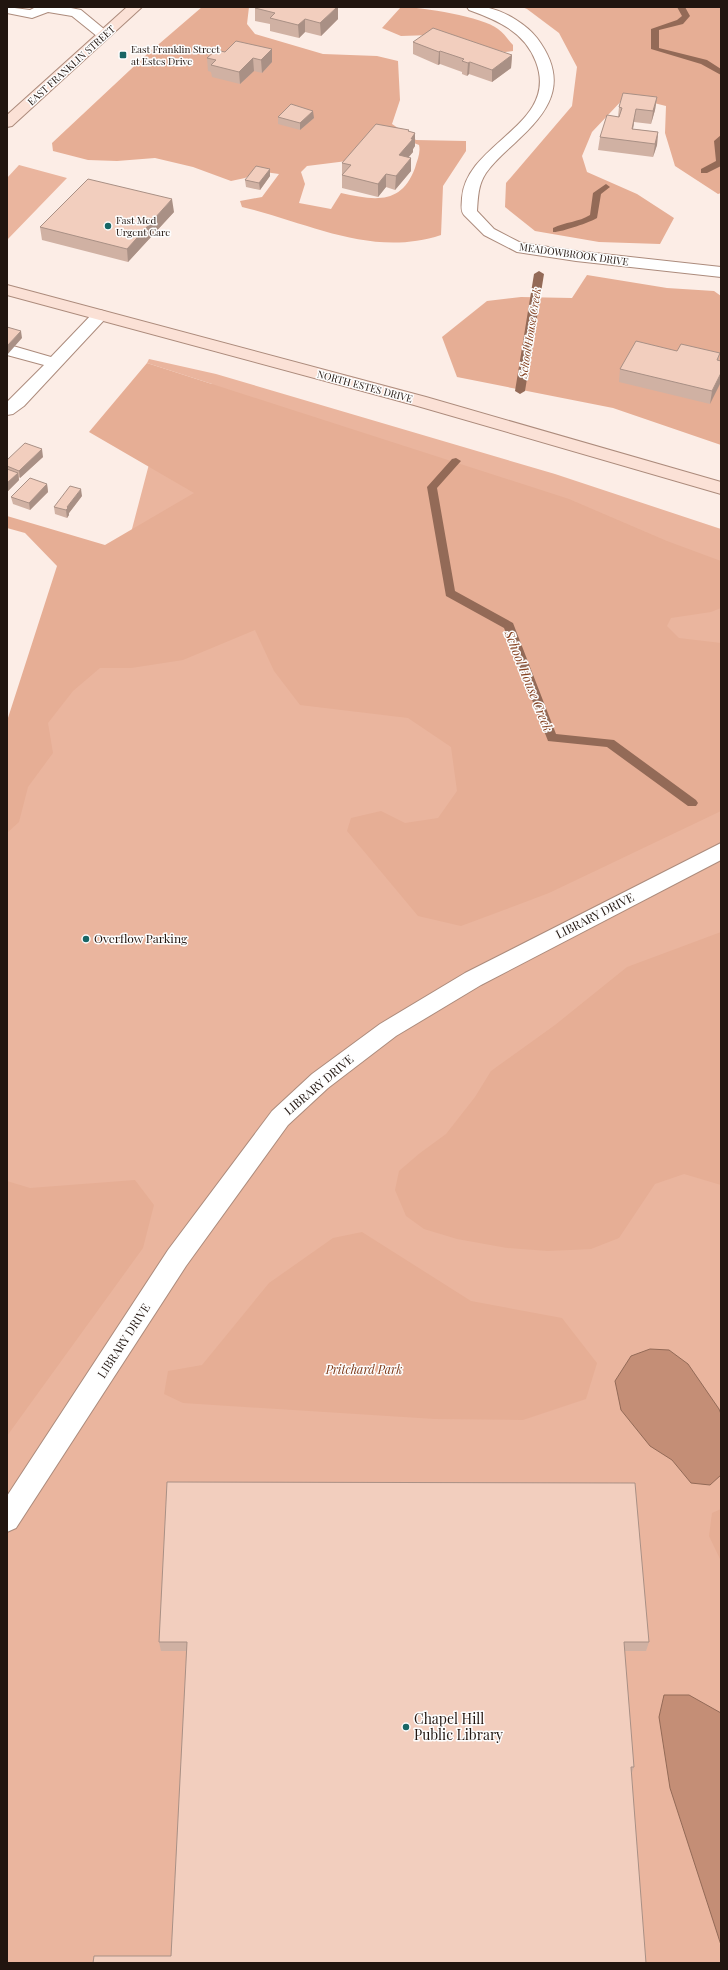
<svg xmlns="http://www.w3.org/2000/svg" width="728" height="1970" viewBox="0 0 728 1970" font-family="'Playfair Display',serif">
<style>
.green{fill:#eab59e}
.forest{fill:#e6ae95;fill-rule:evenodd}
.water{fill:#c48e76;stroke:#936a57}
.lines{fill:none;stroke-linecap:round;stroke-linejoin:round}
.stream{fill:#936a57;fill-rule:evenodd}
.service-casing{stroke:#ac8b7c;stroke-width:2}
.minor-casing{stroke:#ac8b7c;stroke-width:2}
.secondary-casing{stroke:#ac8b7c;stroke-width:2}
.service{fill:#fff;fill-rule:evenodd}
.minor{fill:#fff;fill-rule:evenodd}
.secondary{fill:#fbe1d6;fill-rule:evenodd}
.wall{fill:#d0b1a3}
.shaded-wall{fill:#a99085}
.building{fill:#f2cebe;stroke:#a99085}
.poi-dot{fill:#186666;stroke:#fdfdfd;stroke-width:1.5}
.labels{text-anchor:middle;stroke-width:3;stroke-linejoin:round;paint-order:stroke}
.far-poi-label{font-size:10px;fill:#21150f;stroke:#fdfdfd;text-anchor:start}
.far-street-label{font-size:10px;fill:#21150f;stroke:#fdfdfd}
.far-water-label{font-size:11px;font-style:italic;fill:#84401f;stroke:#fdfdfd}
.street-label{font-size:12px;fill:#21150f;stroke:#fdfdfd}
.poi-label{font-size:12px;fill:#21150f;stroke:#fdfdfd;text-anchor:start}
.park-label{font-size:12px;font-style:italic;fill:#7e3a19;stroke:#fdfdfd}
.water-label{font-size:13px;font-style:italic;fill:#84401f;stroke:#fdfdfd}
.near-poi-label{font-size:14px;fill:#21150f;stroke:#fdfdfd;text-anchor:start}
</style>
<rect width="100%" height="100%" fill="#fcede6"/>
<!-- green -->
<path class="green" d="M19,165L67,178L7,240V178Z
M149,359L216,374L555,474L721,529V1963H7V776L127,548L153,449L212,384L147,363Z"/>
<!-- forest -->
<path class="forest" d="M202,7H249L247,24L255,34L323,54L377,56L398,61L400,100L392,124L416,140L466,141V151L443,186L441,235C372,258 309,223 242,207L240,201L262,197L279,174L258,171L245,178L231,181L193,167L155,158L117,161L88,160L53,151L52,143L145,56ZM409,141L419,145C421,153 417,160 415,168C401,206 373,200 341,193L331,209L299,203L305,184L301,172L307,166L347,161Z
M401,7C422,7 483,17 498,29C504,33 508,40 513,45V51L505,52L431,35L401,36L382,28Z
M522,7H721V193L718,194L675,166L665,133L666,106L626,96L592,132L582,156L587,172L637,194L674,218L660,244L599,242L535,231L505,207L506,183L572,106L577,67L559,33L527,9Z
M587,275L667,288L714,291L721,296V445L613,408L457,377L442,337L487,301L521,297L572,298Z
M147,363L569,499L667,541L721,561V608L711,612L671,618L667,626L679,638L721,643V811L549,893L461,926L418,916L347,831L351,818L381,811L405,823L438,818L457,791L451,747L408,718L300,705L274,671L255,630L183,660L131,668H100L73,691L48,723L53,753L28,787L19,822L7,833V721L57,566L25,533L7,528V516L105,545L194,493L89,432Z
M721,932V1185L684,1174L655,1184L619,1238L591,1249L548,1251L507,1248L457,1239L424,1229L406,1216L395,1190L399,1171L420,1153L446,1134L475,1097L491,1071L555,1025L627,967Z
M135,1180L154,1205L143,1248L7,1436V1181L30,1188Z
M362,1232L471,1301L562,1318L597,1363L586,1399L523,1420L435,1419L183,1403L164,1394L168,1371L202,1365L269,1283L333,1238Z
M721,1509V1561L709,1536L712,1513Z"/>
<!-- water -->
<path class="water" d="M650,1349L669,1350L688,1364L719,1409L721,1414V1475L710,1485L691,1483L672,1460L650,1446L621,1410L615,1381L631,1356Z
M664,1695H689L721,1713V1945L670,1788L659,1717Z"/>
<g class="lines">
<!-- stream -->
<path class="stream" d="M677,7H685L690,16L683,24L659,30V48L707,60L721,69V75L701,64L651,49V29L677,20L682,16Z
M721,135V166L707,173H701V169L716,161L714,141Z
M606,184L610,187L601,194L597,218C591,222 559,233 553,232V228C565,222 579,222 590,215L593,193Z
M539,271L544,274L525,391L520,394L515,391L534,274Z
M456,458L461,461L437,488L455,591L513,623L556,734L614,740L696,800L698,803L696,806H688L607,747L548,741L504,628L446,596L427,487L452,459Z"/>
<defs>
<path id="service" d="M7,7L30,10L36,7H66L81,10L110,34L108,37H98L72,16L48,12L32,18L7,13Z
M100,310L106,312L108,315L106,318L24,406L13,414L7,415V402L44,365L7,355V347L13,346L51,357L94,312Z
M721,843V860L481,985L396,1036L328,1088L288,1125L186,1266L16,1528L7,1532V1496L168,1250L272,1111L312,1074L380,1024L465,973Z"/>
<path id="minor" d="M467,7C474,7 482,6 489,8C506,12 526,24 537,38C567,78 554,107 520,138C509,149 495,160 486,173C478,185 478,197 477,211L494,229L521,243L576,251L721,267V277L576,261L517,252L484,235L464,215C460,210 462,204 462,198C466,142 560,125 536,62C525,32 497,20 469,10Z"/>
<path id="secondary" d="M127,7H142L12,126L7,127V115Z
M7,285L426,397L721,482V494L414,405L7,295Z"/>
</defs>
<!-- service casing -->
<use href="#service" class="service-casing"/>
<!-- minor casing -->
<use href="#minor" class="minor-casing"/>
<!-- secondary casing -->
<use href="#secondary" class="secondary-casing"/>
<!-- service -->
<use href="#service" class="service"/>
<!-- minor -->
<use href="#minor" class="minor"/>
<!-- secondary -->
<use href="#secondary" class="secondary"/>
</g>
<!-- wall -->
<path class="wall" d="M255,8L338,19L321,36L305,32L299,38L270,31V24L255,21Z
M413,42L512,55L511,68L492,82L469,74L467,76L462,74V72L440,64L438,65L413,54Z
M225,52L272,62L262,73L254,71L240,84L212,77L211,72L208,71L207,58Z
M657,97L655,110L651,124L634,122L633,129L658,132L657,145L653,157L598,150L600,137L618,117L619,107Z
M278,117L314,118L300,130L278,124Z
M409,130V132L415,133V146L413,149V152L408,158H411V171L395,190L386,187L378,197L342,188V163Z
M270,169V176L260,190L246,187L245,180Z
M174,212L128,262L42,240L40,227Z
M677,351L720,353L710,404L619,382L620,369Z
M43,457L20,478L19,477V480L7,492V460Z
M47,484L48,492L30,510L13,504L11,497Z
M82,496L69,513V515L67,518L55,514L54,507Z
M159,1642H649L646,1651H624L634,1767L631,1775L171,1956L187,1651H161Z"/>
<!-- shaded-wall -->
<path class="shaded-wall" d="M337,7H338V19L321,36L320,23Z
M305,19V32L299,38L298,25Z
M272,49V62L262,73L261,60Z
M440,51V64L438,65L439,52Z
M512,55L511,68L492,82V70Z
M253,58L254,71L240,84L239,72Z
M470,62L469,74L467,76L468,63Z
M657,97L655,110L651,124L653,111Z
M636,109L634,122L631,142L632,129Z
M313,111L314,118L300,130V123Z
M658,132L657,145L653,157L655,144Z
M415,133V146L413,149V152L399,168V155Z
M411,158V171L395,190L396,176Z
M270,169V176L260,190L259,183Z
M386,174V187L378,197V184Z
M172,199L174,212L128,262L127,249Z
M21,331L22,338L7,355V346Z
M721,373V382L710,404L712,391Z
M42,449L43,457L20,478L19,471Z
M18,473L19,480L7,492V483Z
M47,484L48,492L30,510L29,503Z
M81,489L82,496L69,513V515L67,518L66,510L67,507Z"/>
<!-- building -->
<path class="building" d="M256,7H337L320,23L305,19L298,25L270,18L275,13L255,8Z
M433,28L512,55L492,70L470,62L468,63L462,61L464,59L440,51L439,52L413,42Z
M236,41L272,49L261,60L253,58L239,72L211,65L216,60L207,58L216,50L225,52Z
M623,93L657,97L653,111L636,109L632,129L658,132L655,144L600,137L607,115L619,117L622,108L619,107Z
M291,104L313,111L300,123L278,117Z
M376,124L409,130L408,131L415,133L411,139H413L399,155L411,158L396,176L386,174L378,184L342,175L351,165L342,163Z
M256,166L270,169L259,183L245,180Z
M88,179L172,199L127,249L40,227Z
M7,327L21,331L7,346Z
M636,341L677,351L681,344L720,353L717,360L721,361V373L712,391L620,369Z
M25,443L42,449L19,471L7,466V460Z
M7,469L18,473L7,483Z
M30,478L47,484L29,503L11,497Z
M70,486L81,489L67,507L68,508L66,510L54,507Z
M167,1482L635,1483L649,1642H624L634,1767H631L646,1963H93L94,1956H171L187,1642H159Z"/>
<!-- markers -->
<g class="poi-dot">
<rect x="119" y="51" width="8" height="8" rx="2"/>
<circle cx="108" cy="226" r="4"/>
<circle cx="86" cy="939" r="4"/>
<circle cx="406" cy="1727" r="4"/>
</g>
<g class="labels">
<!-- far-poi labels -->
<g class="far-poi-label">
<text x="131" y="53">East Franklin Street<tspan x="131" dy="12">at Estes Drive</tspan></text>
<text x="116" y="224">Fast Med<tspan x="116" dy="12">Urgent Care</tspan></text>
</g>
<!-- far-street labels -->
<g class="far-street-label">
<text transform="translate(71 65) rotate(-42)" y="4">EAST FRANKLIN STREET</text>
<text transform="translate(574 254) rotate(8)" y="4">MEADOWBROOK DRIVE</text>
<text transform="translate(365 386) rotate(15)" y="4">NORTH ESTES DRIVE</text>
</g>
<!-- far-water labels -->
<g class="far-water-label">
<text transform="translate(530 333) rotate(-81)" y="4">School House Creek</text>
</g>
<!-- street labels -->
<g class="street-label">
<text transform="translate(595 916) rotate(-27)" y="4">LIBRARY DRIVE</text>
<text transform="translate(319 1085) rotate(-40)" y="4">LIBRARY DRIVE</text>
<text transform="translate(124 1341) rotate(-57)" y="4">LIBRARY DRIVE</text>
</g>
<!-- poi labels -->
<g class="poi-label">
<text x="94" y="943">Overflow Parking</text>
</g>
<!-- park labels -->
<g class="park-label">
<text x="364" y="1374">Pritchard Park</text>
</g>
<!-- water labels -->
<g class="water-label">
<text transform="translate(529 681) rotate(68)" y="5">School House Creek</text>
</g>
<!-- near-poi labels -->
<g class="near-poi-label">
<text x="414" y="1724">Chapel Hill<tspan x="414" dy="16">Public Library</tspan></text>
</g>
</g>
<!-- border -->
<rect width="728" height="1970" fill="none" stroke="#21150f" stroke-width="16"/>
</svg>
